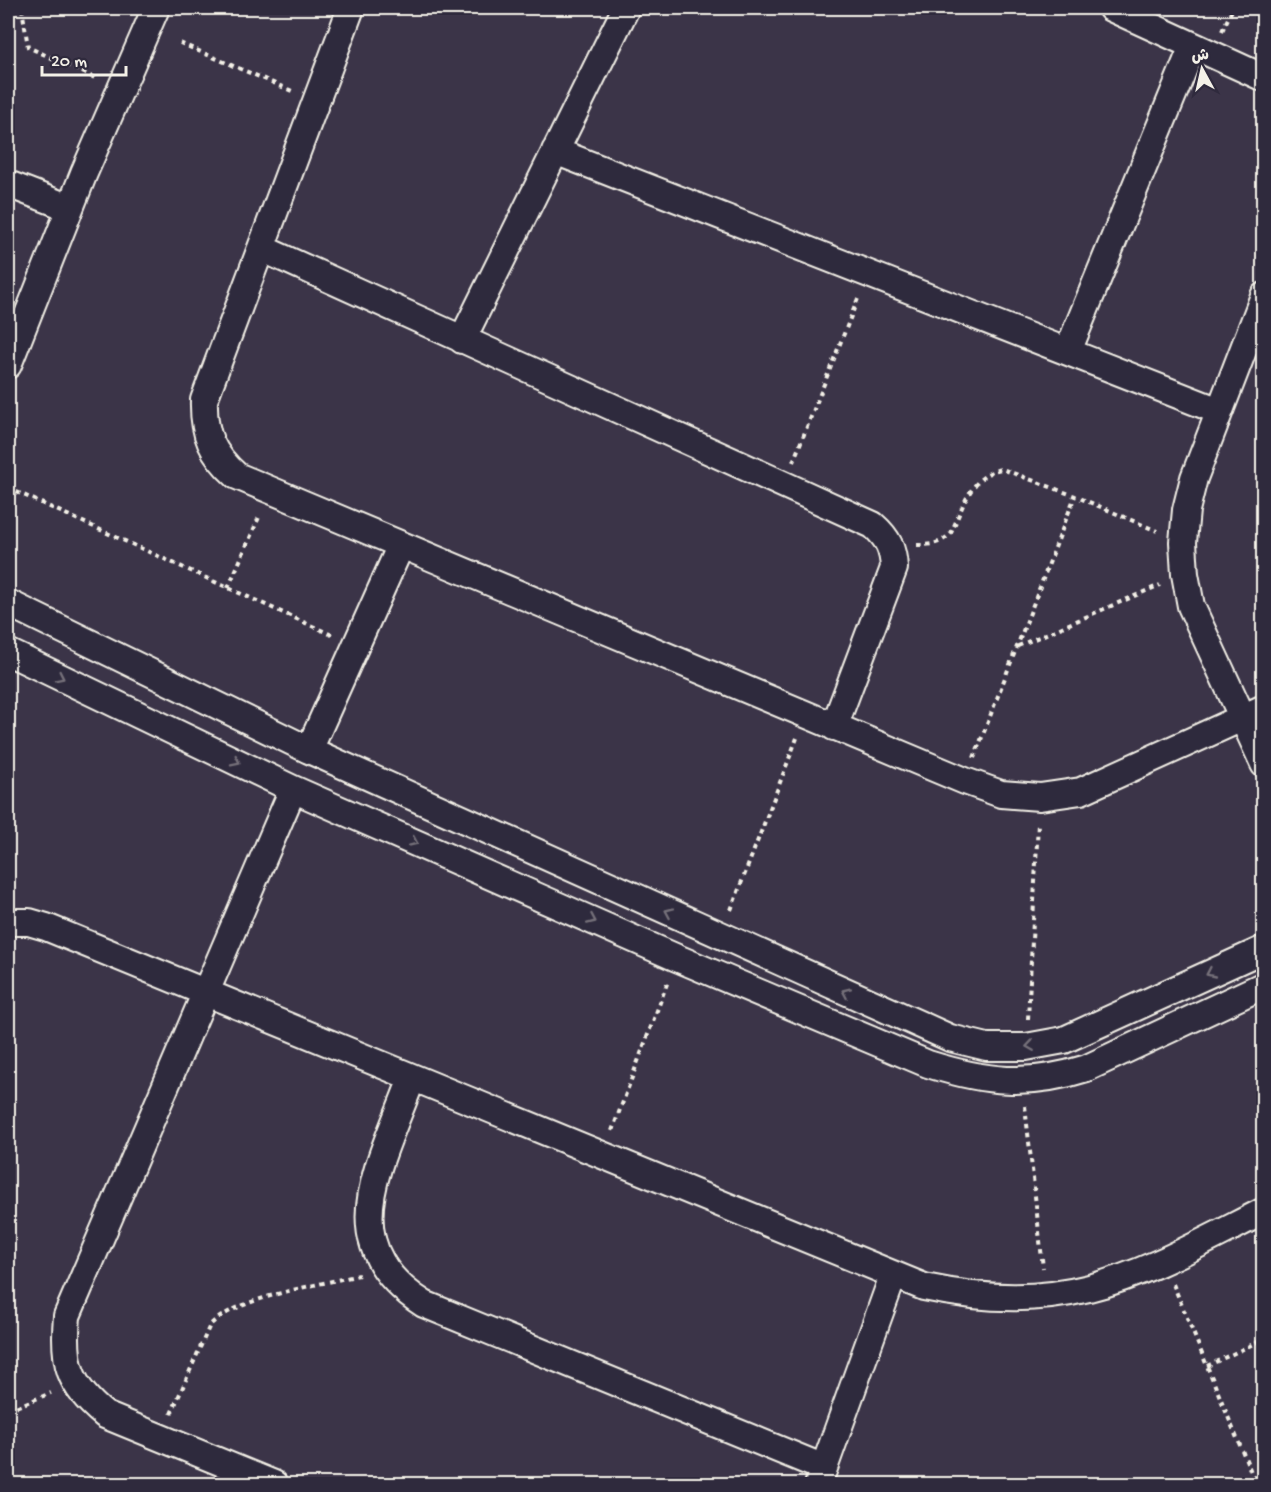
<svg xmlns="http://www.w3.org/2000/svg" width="1271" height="1492" viewBox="0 0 1271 1492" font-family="'Gochi Hand','Playpen Sans Arabic',sans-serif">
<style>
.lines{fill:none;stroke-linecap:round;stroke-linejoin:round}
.street-casing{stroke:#f4f1e8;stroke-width:30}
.path{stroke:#f4f1e8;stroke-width:4;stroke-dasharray:4.5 4.5;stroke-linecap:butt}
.street{stroke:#2f2a3d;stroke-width:26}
.oneway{stroke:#747079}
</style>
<rect width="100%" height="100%" fill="#3b3448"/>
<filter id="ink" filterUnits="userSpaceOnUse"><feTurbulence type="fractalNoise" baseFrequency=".0167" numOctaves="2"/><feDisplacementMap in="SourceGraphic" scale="12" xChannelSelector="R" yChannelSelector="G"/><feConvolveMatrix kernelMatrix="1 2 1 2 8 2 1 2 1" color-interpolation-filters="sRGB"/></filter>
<g filter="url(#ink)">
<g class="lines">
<defs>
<path id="street" d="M351,8L204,400C203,434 212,454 237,476L965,781L1001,794L1040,797L1081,791L1264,708
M1111,8L1264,78
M555,151L1219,411
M8,184L70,208
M261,248L873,525C888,538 893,549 894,568L834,727
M1264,296L1194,478L1186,510L1183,542L1185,574L1191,606L1264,764
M462,340L626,8
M1068,351L1193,46
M8,365L84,173L156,8
M8,603L309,750L950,1038L987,1047H1026L1064,1040L1264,949
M8,652L293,789L677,958L928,1064C986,1082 1028,1087 1087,1068L1264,985
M309,750L401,545
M8,922H29L46,927L924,1287C1071,1318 1137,1275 1264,1211
M412,1078C382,1162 328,1243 424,1304L824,1468
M819,1482L893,1276
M274,1484L105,1415C68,1385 63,1362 67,1316L293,789"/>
</defs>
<!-- street casing -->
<use href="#street" class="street-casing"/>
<!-- path -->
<path class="path" d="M22,8L28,47L97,79
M1222,31L1233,8
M180,43L292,91
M793,462L859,296
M8,488L332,635
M917,545C931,545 941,544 951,533C963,507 971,474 1002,469L1075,496L1157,531
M228,588L260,515
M1018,646L1160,585
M974,758L1075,496
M731,910L797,738
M1028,1019L1038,823
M1025,1106L1043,1268
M612,1131L668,981
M1173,1284L1256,1484
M1207,1366L1264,1339
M8,1410L51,1393
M171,1414L210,1325C238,1297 319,1285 359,1275"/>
<!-- street -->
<use href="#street" class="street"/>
</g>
<!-- one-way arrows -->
<defs><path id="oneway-chevron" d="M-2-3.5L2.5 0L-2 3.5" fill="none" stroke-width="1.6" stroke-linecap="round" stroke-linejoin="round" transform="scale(1.5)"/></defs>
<g class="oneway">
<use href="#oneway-chevron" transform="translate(60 677) rotate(26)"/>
<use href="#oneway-chevron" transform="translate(236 761) rotate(26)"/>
<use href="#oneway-chevron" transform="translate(414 842) rotate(24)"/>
<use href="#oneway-chevron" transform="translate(669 912) rotate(-156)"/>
<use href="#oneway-chevron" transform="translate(592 920) rotate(24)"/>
<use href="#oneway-chevron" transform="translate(1210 973) rotate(155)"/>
<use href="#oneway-chevron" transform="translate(846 992) rotate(-156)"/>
<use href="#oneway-chevron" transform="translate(1030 1046) rotate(172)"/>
</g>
</g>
<!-- margin -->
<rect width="1271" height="1492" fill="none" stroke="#2f2a3d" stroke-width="30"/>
<rect x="15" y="15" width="1241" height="1462" fill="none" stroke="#f4f1e8" stroke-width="2" filter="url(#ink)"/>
<!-- north arrow -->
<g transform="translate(1202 69) rotate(352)" stroke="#2f2a3d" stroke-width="4.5" paint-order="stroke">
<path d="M0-4.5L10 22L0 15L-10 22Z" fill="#f4f1e8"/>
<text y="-9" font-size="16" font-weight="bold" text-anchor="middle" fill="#f4f1e8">ش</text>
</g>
<!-- scale -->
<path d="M42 66v9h84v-9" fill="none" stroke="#f4f1e8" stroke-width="3"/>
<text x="51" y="66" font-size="18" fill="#f4f1e8" stroke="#2f2a3d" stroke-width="4.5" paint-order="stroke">20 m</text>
</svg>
